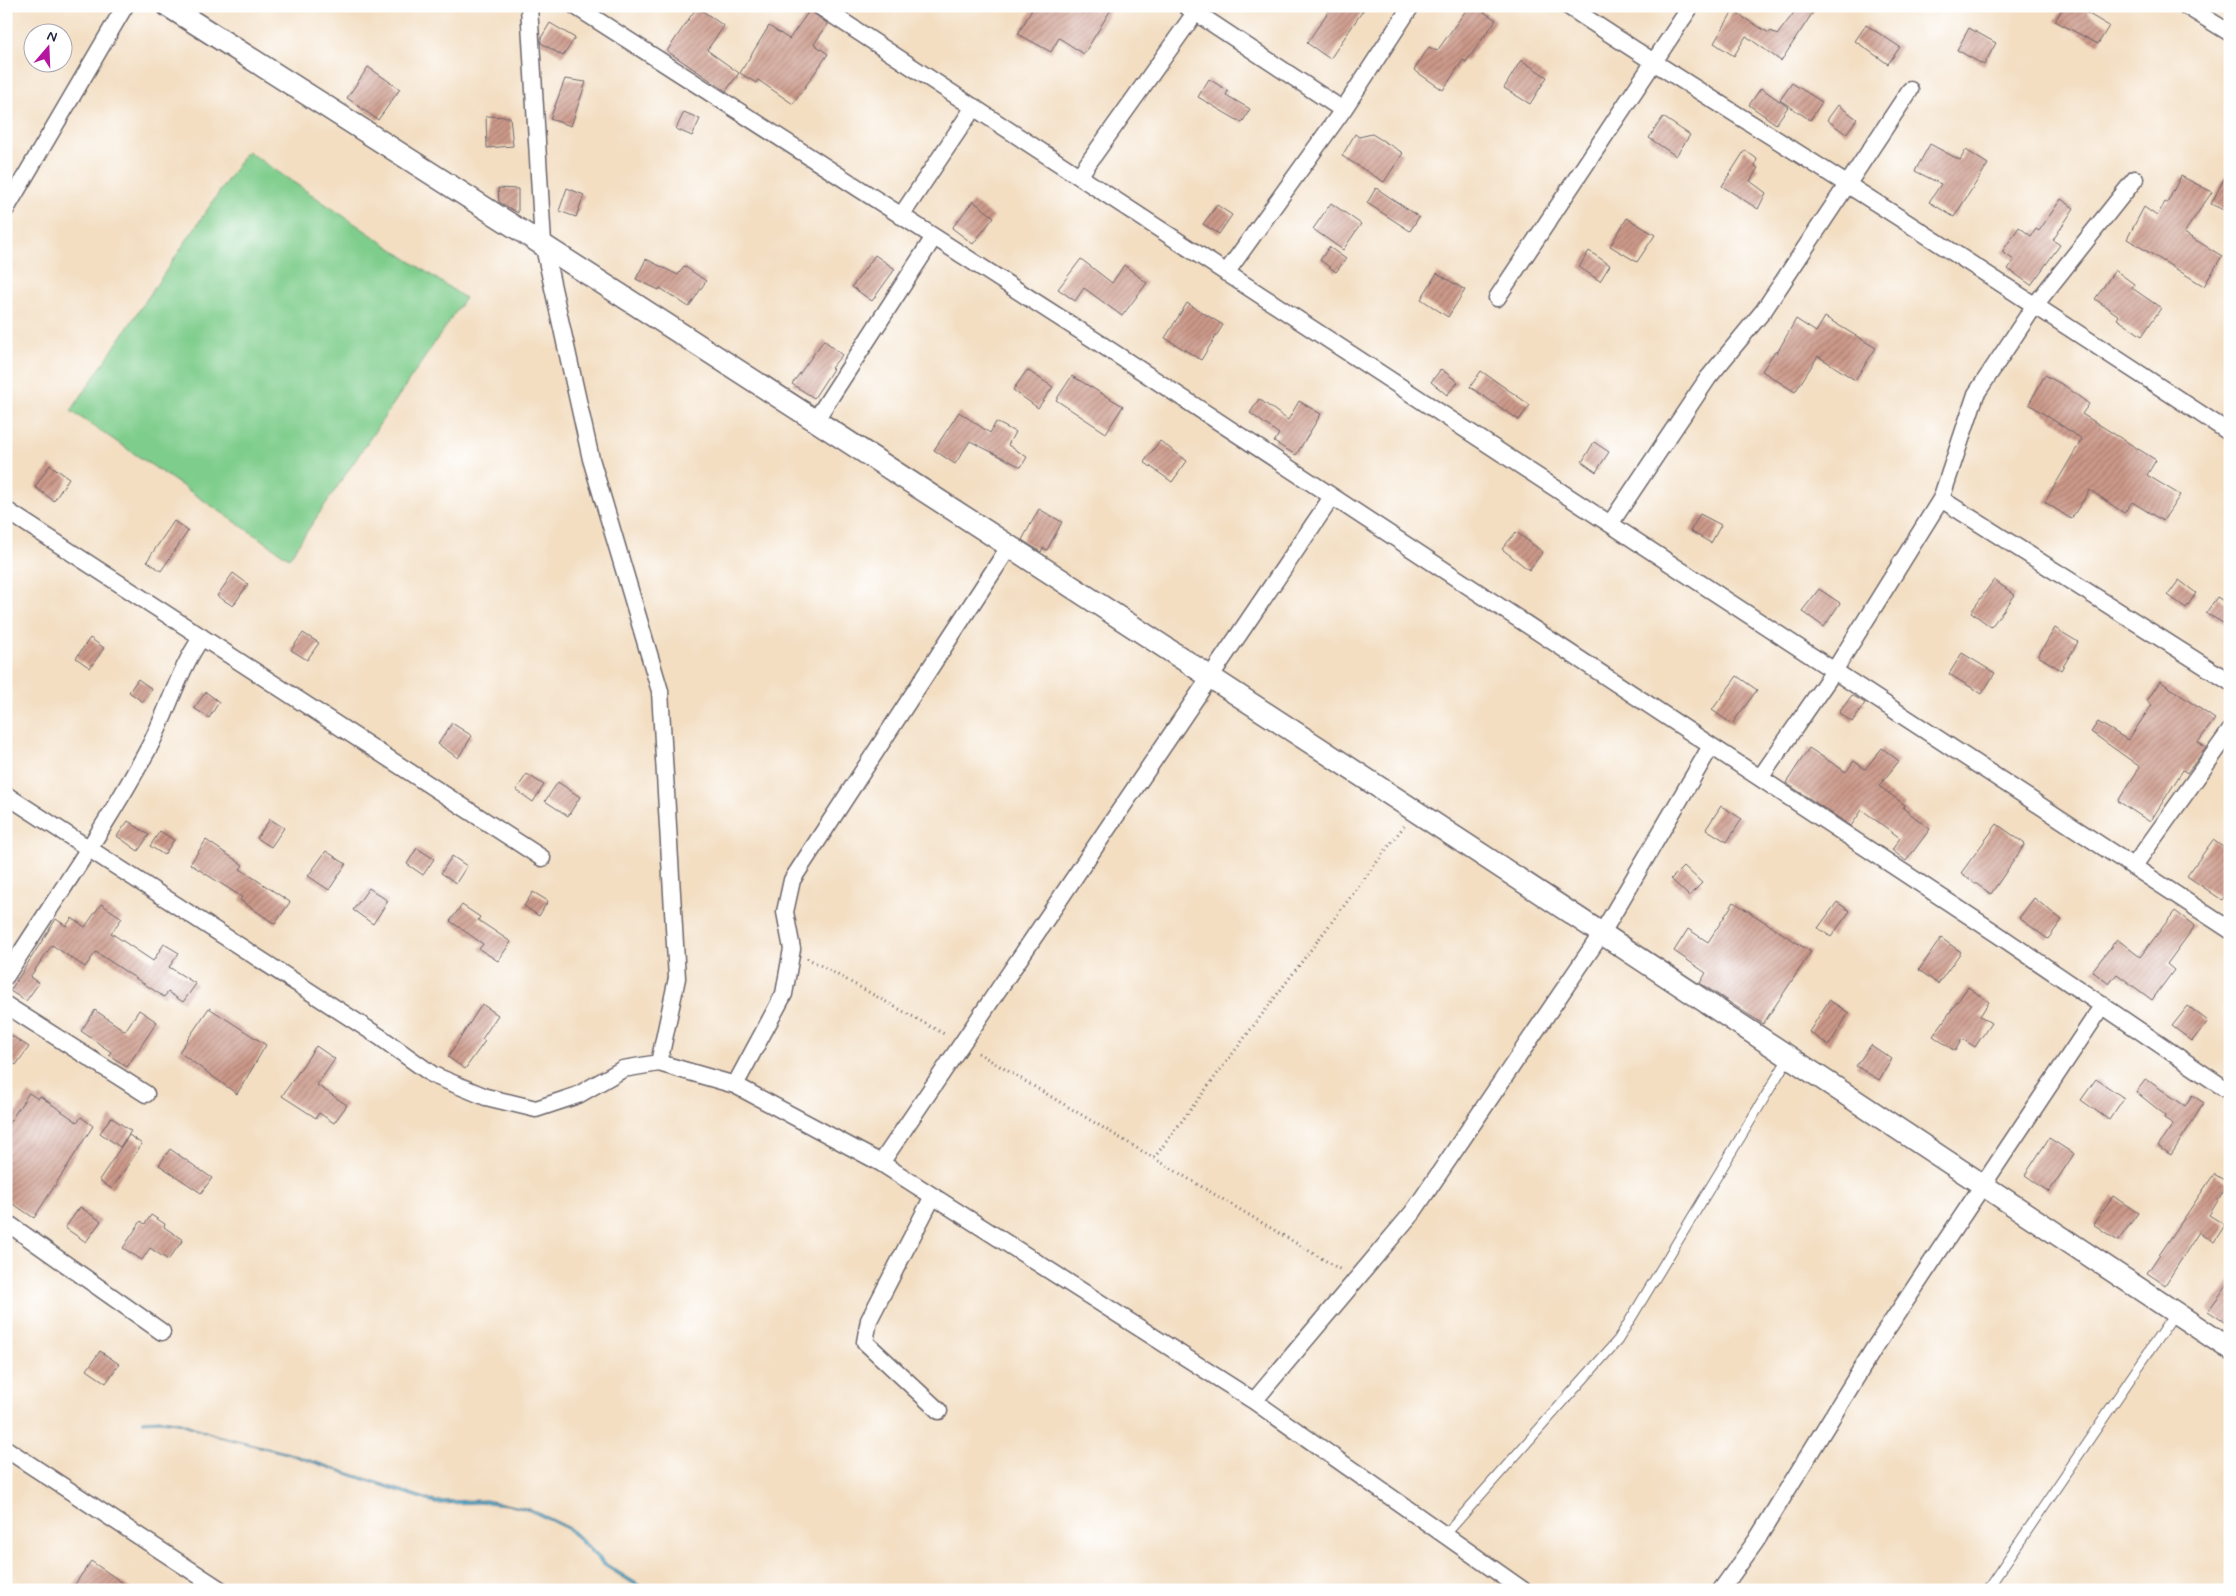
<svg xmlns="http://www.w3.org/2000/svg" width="2236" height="1596" viewBox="0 0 2236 1596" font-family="Mynerve,sans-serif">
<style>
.green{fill:#7fcd8c;stroke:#507864}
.water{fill:url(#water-ripples);stroke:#386884}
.building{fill:url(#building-hatch)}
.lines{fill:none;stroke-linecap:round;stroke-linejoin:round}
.service-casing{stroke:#6b646a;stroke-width:11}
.minor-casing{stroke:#6b646a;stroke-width:19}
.tertiary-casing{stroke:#6b646a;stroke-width:24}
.path{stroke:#6b646a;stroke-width:3;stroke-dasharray:1 4;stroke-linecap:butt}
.service{stroke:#fff;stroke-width:9}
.minor{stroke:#fff;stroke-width:16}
.tertiary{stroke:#fff;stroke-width:21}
</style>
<defs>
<pattern id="water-ripples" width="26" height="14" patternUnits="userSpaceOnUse" patternTransform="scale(1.25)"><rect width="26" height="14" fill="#4eadcd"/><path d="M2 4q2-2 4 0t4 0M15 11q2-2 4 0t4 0" fill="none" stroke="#408ca8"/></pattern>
<pattern id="building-hatch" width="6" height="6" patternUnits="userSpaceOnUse" patternTransform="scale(1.25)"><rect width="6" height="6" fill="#cc9989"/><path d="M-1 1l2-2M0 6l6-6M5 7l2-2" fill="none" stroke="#a57c71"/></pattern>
</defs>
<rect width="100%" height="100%" fill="#fff"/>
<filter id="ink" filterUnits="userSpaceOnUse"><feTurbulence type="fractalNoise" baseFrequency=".02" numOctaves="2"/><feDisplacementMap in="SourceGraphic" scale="10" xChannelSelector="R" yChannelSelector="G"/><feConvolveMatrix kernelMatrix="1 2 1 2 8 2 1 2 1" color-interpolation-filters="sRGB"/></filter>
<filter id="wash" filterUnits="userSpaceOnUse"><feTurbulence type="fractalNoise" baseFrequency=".0096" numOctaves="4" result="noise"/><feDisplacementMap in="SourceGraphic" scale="20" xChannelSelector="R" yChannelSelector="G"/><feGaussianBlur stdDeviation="1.12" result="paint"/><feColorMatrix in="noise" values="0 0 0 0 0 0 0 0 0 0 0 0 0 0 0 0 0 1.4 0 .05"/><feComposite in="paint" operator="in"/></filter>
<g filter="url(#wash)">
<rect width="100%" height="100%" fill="#f3dec2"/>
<!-- green -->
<path class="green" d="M247,151L465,298L289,558L71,411Z"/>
<!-- water -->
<path class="water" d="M161,1419L177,1421L217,1435L286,1452L435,1501L486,1500L531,1509L570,1528L608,1565L648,1590H643L603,1565L567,1529L530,1511L507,1505L485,1503L436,1504L287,1454L219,1437L178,1423L161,1421L142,1422V1420Z"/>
<g id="blocks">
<!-- building -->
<path class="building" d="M1034,6H1113L1084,54L1059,38L1051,52L1018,34Z
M1332,6H1366L1330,59L1307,43Z
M1469,6H1475L1496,20L1466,62L1463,60L1443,90L1414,70L1429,47L1437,51Z
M1799,6H1817L1781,61L1746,36L1734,56L1714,43L1733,11L1769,33L1771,31L1777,35Z
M2064,6H2091L2087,13L2109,26L2098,44L2055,21Z
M697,7L724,26L707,50L739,73L726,91L667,51Z
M810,10L828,24L814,44L828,54L793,104L758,80L756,83L740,73L769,26L789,39Z
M550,23L575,38L563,56L541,43V38Z
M1866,25L1900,47L1888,64L1855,41Z
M1969,28L1996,43L1984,65L1957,50Z
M1521,60L1547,77L1530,104L1504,88Z
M368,67L400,89L378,120L347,98Z
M565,79L586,82L571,126L550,119Z
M1209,79L1228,91L1226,95L1250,109L1242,123L1198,97Z
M1792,83L1822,102L1810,120L1780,100Z
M1761,88L1788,107L1776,124L1749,105Z
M1838,105L1857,119L1846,134L1827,120Z
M684,112L700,119L692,136L676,129Z
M486,116L510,117L513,146L487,148Z
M1663,117L1690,135L1676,156L1649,138Z
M1355,134L1359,137L1372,134L1403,153L1384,182L1342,156Z
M1930,144L1960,160L1966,150L1988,164L1954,217L1929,202L1941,184L1915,171Z
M1745,150L1757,159L1755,166L1758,168L1750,181L1766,193L1758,209L1722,186Z
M2230,167V213L2211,204Z
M2181,176L2212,192L2184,233L2222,256L2204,286L2127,239L2144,207L2157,216L2165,202L2167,203Z
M498,188L518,189V213L499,202Z
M567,188L584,195L576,217L559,211Z
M1376,188L1419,217L1410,231L1367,203Z
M2061,199L2074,208L2053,240L2060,245L2031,285L2008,269L2014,260L2002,252L2019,227L2031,236L2036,229L2039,231Z
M973,201L994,217L973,244L952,228Z
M1331,203L1361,224L1343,250L1313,229Z
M1217,205L1232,215L1219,234L1203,224Z
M1627,218L1655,235L1637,262L1610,246Z
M1329,247L1346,259L1336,272L1320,260Z
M1589,251L1610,265L1600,281L1579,267Z
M875,255L895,269L872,301L852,287Z
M646,259L678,275L684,266L706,281L689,307L660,288L659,290L636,279Z
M1081,259L1112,283L1124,265L1147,283L1122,316L1084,288L1075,301L1058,289Z
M2115,270L2134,284L2132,288L2161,308L2142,336L2117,319L2119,316L2095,299Z
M1437,273L1465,290L1448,317L1421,299Z
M1187,303L1223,325L1201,360L1165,338Z
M1825,317L1876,348L1855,380L1818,356L1795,392L1762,371L1775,351L1777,353L1796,319L1816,332Z
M824,340L842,355L831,368L833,369L814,398L792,384Z
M1441,369L1458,382L1447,395L1431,382Z
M1027,370L1053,387L1038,408L1013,390Z
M1481,371L1530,405L1519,420L1470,387Z
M2045,375L2065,386L2089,404L2082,414L2156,460L2147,475L2180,495L2163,521L2132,502L2124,513L2090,490L2071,519L2045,502L2082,439L2029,404Z
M1072,376L1123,406L1106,433L1056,400Z
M1259,399L1288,420L1299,401L1321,414L1296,455L1274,442L1279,434L1250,413Z
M959,412L990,433L996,422L1015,432L1008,445L1027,457L1021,467L970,441L955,464L934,450Z
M1160,441L1187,461L1172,482L1144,462Z
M1594,442L1609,452L1596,472L1582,462Z
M50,465L69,478L54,501L35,487Z
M1039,509L1062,522L1047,550L1043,548L1041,552L1022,540Z
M1700,514L1721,525L1711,543L1690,531Z
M174,521L188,531L161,571L147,561Z
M1516,532L1543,552L1529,570L1502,549Z
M233,573L248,584L233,606L217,596Z
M1994,580L2015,595L1991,627L1971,612Z
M2179,580L2196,593L2186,608L2168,595Z
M1819,589L1840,603L1824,627L1802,611Z
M2217,597L2230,605V627L2206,613Z
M2055,628L2078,642L2061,670L2038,656Z
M303,633L319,643L307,660L291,650Z
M90,638L104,648L90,668L76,658Z
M1962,653L1995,673L1982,694L1949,674Z
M1737,676L1757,690L1732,724L1712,710Z
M138,679L152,689L143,702L129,692Z
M2160,681L2215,719L2198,742L2206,748L2187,773L2183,770L2150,822L2118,801L2140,767L2091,732L2098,722L2128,740L2152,705L2147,701Z
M206,692L219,702L209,718L194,708Z
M1852,695L1865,703L1852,722L1839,713Z
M452,723L472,736L458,758L438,744Z
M1809,748L1846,772L1854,761L1865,769L1882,748L1899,761L1879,786L1905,805L1903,808L1930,829L1906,861L1892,850L1900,838L1862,810L1851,826L1786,783Z
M527,774L544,785L533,802L516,790Z
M558,782L580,797L568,816L545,801Z
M1721,806L1742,819L1727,842L1706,829Z
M270,819L284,828L271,847L257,838Z
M128,821L149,835L138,851L117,836Z
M1997,824L2025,844L1991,894L1961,873Z
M160,831L174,840L164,855L150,846Z
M206,840L243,865L240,869L290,902L275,924L240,900L242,897L190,864Z
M2213,840L2230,852V889L2222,900L2187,876Z
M417,848L434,859L423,875L407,864Z
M326,851L346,864L329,890L308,876Z
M452,856L467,866L456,883L441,873Z
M1684,866L1702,883L1689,896L1671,879Z
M369,888L388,901L373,924L353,910Z
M533,892L548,901L539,916L524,906Z
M2034,898L2062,920L2048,939L2019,918Z
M1734,902L1811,952L1763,1024L1700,983L1706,973L1674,951L1688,929L1708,942Z
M1837,902L1850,911L1831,937L1818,928Z
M101,904L122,918L111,933L153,961L164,944L179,953L169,967L196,984L183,1002L168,992L164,997L96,952L85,967L52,945L30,977L39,983L26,1001L10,991L56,919L66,926L72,918L85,927Z
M462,905L480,917L478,920L511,942L498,961L479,949L483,944L450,921Z
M2175,911L2195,926L2167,964L2174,970L2152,1000L2117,974L2109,984L2092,971L2117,939L2140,957Z
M1941,938L1961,952L1938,984L1919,970Z
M1968,987L1989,1002L1980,1016L1991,1023L1975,1047L1962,1039L1955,1051L1933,1036Z
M1829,1000L1849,1013L1829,1045L1809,1032Z
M482,1004L498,1015L482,1039L485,1041L465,1069L448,1057Z
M2188,1006L2208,1021L2192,1041L2172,1026Z
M209,1008L266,1045L237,1094L179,1052Z
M95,1010L125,1031L139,1010L157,1022L127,1067L109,1055L111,1052L81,1031Z
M6,1032L29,1047L16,1065L6,1058Z
M1871,1045L1892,1059L1879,1080L1856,1066Z
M316,1046L335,1059L317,1085L347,1105L334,1123L319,1113L316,1118L282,1096Z
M2096,1079L2124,1098L2109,1120L2081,1100Z
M2146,1079L2185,1106L2192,1095L2204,1103L2171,1155L2158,1146L2173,1124L2164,1118L2165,1115L2136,1092Z
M29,1093L38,1099L40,1096L77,1122L81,1117L93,1126L34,1218L6,1199V1127Z
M111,1117L131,1131L120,1147L100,1133Z
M129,1135L142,1144L112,1189L99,1180Z
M2049,1138L2074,1154L2049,1192L2025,1175Z
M170,1149L212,1178L201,1193L159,1165Z
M2214,1174L2229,1183L2209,1215L2225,1225L2214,1242L2199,1232L2165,1285L2147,1273Z
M2113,1196L2138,1213L2118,1241L2093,1224Z
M80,1207L101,1221L86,1242L65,1228Z
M151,1215L165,1224L164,1227L183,1240L168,1260L150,1248L142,1260L123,1248L141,1221L145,1224Z
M2230,1281V1326L2208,1311Z
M100,1351L119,1364L106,1383L87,1370Z
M91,1561L133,1590H71Z"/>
</g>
</g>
<g filter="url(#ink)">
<use href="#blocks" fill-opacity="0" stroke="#6b646a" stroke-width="1"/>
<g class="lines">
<defs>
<path id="service" d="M1445,1535L1618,1340L1789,1057
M1987,1590L2175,1313"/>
<path id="minor" d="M529,6L543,243L591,459L660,691L677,978L659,1063
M575,6L1093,339L1997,934L2230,1092
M819,6L2230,930
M1186,6L1343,110
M1568,6C1660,68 1755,125 1848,185C1976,266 2103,350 2230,433
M2186,6L2230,33
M1079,176L1195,13
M6,209L125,6
M901,216L974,107
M1226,273L1343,110L1411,6
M1497,298L1691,6
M815,421L934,237
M1941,499L1976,394L2035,305L2135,179
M6,510L542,858
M1610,524L1708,378L1764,310L1910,90
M1760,778L1834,671L1941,499L2230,682
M6,795L380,1037L433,1075L486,1097L536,1109L578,1095L623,1069L659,1063L735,1085L881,1163L1254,1401L1523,1590
M2133,867L2230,731
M6,976C53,902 104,830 146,753C167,716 177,672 202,637
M6,1005L146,1094
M735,1085L784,994L792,949L785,912L792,880L1009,547
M881,1163L1332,497
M933,1196L869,1320L865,1342L939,1411
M6,1222L162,1332
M1254,1401L1413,1212L1602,933L1711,746
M6,1449L221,1590
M1721,1590L1756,1541L1873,1350L2103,1005"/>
<path id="tertiary" d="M168,6C861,445 1547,895 2230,1349"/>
</defs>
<!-- service casing -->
<use href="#service" class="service-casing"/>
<!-- minor casing -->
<use href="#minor" class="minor-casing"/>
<!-- tertiary casing -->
<use href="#tertiary" class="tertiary-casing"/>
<!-- path -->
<path class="path" d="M807,958L946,1035
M978,1053L1341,1270
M1154,1158L1404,826"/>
<!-- service -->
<use href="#service" class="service"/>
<!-- minor -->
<use href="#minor" class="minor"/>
<!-- tertiary -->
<use href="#tertiary" class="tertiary"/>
</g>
</g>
<!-- margin -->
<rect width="2236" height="1596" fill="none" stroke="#fff" stroke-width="25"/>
<!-- north arrow -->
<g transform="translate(48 48) rotate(19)"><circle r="24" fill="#ffffff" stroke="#a7a7b1"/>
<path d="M0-4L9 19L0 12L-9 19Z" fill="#b5179e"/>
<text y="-8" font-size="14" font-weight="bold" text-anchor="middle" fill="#22223b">N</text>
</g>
</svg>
